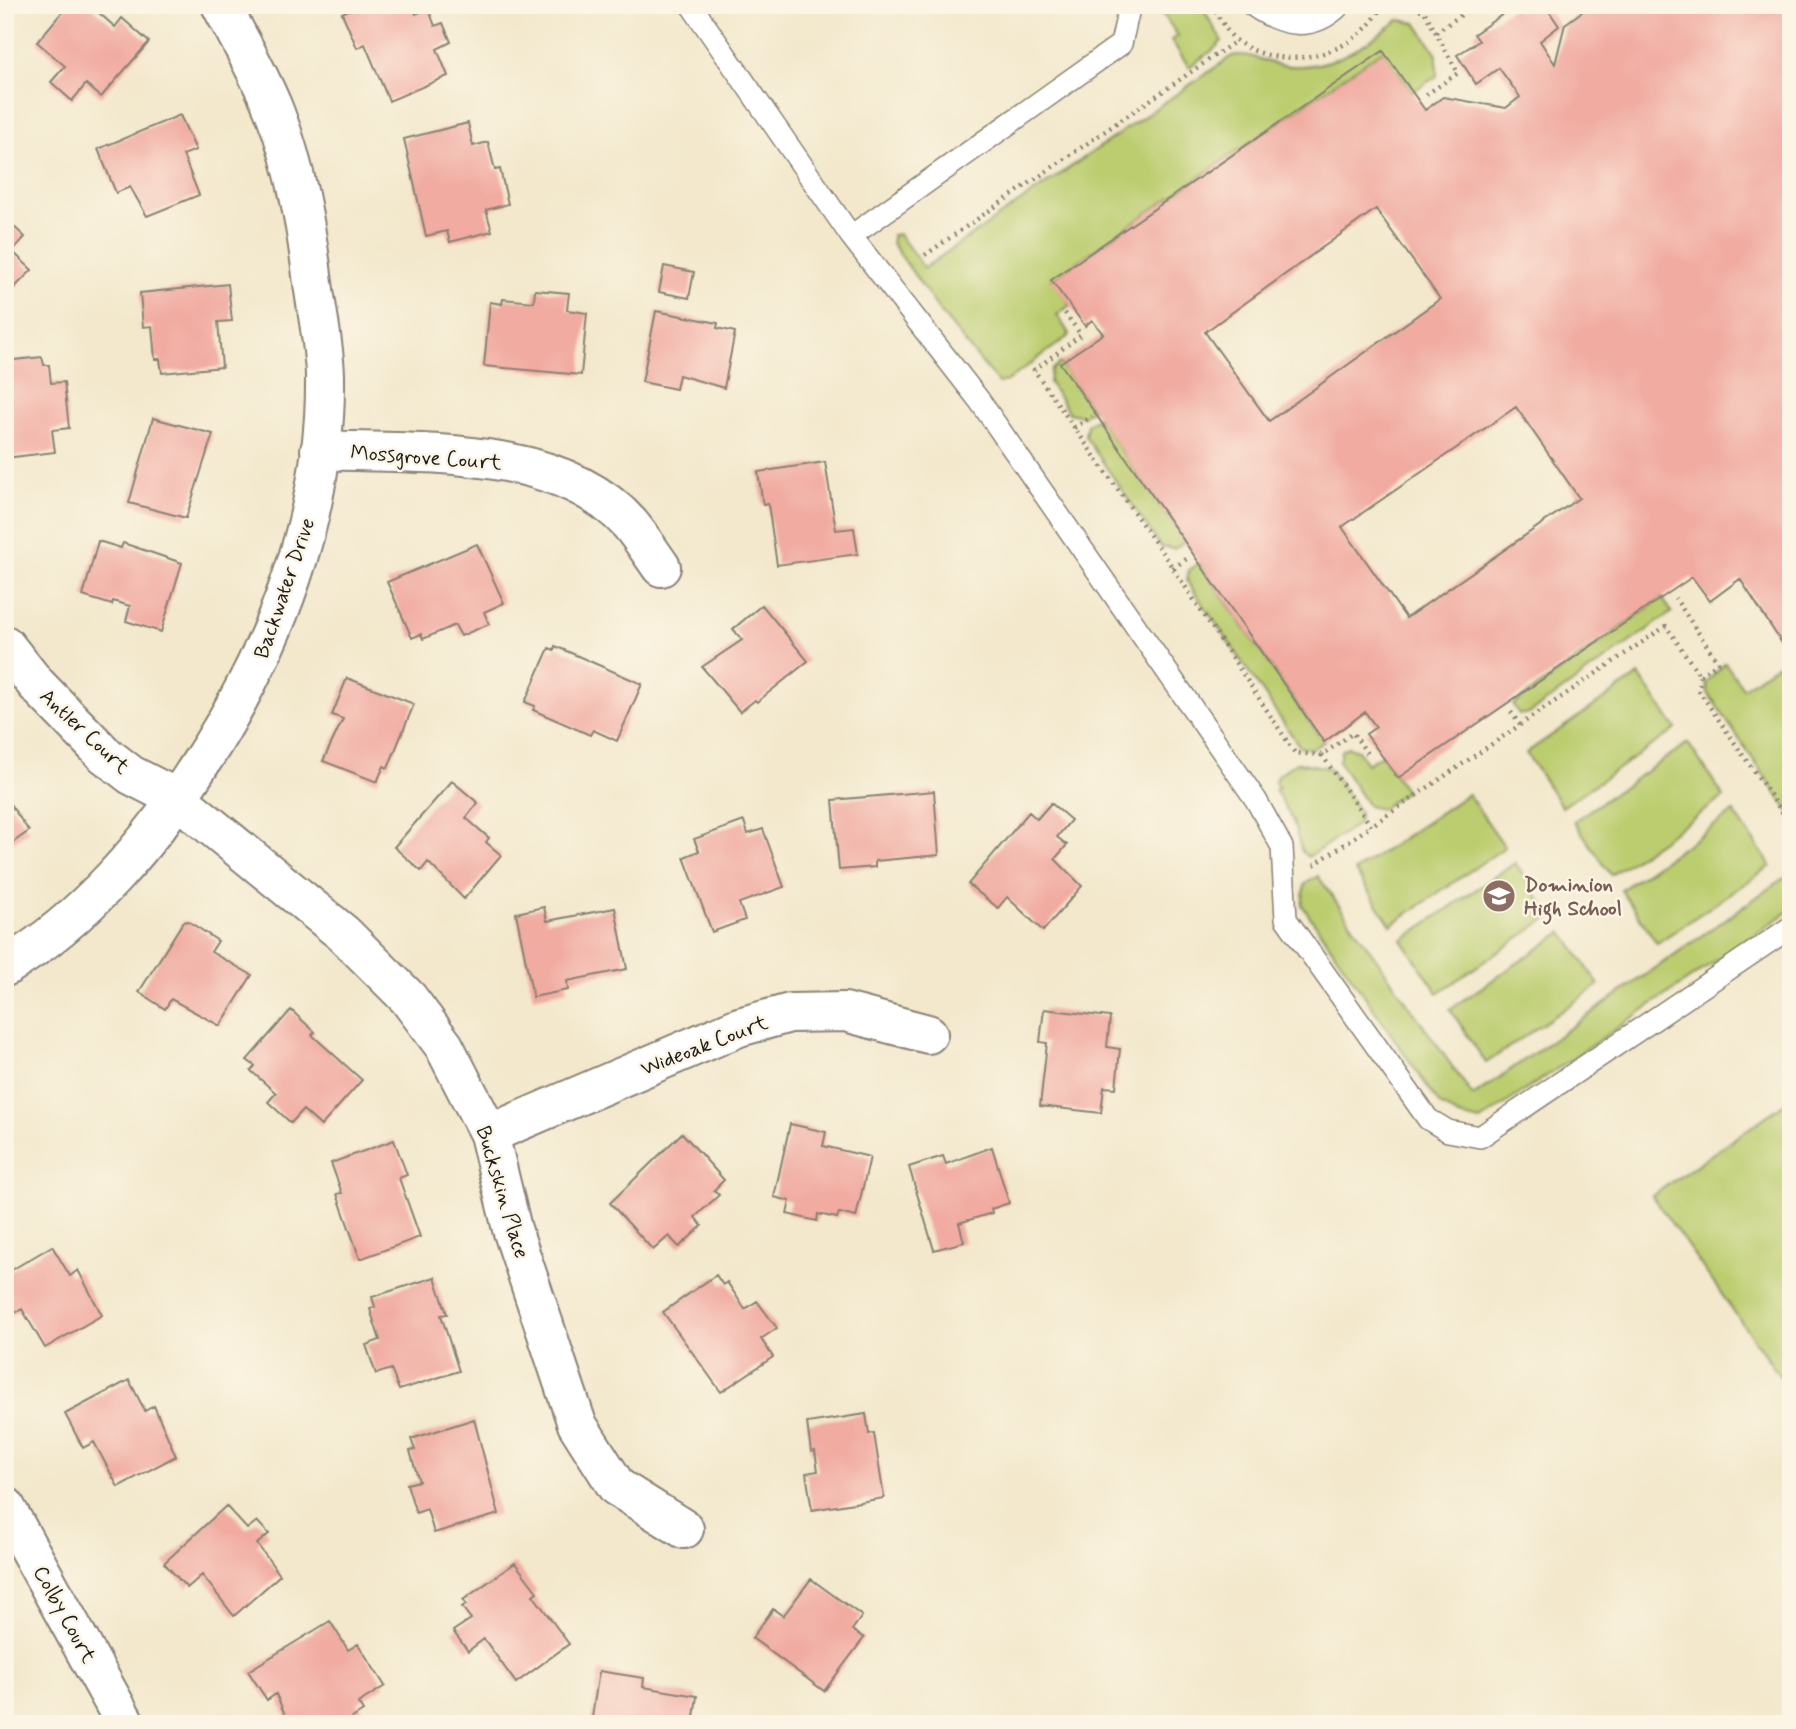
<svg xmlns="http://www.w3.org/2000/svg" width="1796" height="1729" viewBox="0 0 1796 1729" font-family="Mynerve,sans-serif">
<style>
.green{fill:#bccd6f;stroke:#6c7446;stroke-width:2}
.building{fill:#f1aba1;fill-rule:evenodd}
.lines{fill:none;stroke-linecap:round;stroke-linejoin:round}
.service-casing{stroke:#888274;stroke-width:24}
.minor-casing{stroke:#888274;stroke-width:42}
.path{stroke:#888274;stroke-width:4.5;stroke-dasharray:2 5;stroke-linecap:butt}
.service{stroke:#fff;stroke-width:21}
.minor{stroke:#fff;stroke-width:38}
.labels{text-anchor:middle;stroke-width:5;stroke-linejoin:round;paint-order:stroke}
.street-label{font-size:21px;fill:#1c1c1c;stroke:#fcf5e5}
.education-label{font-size:21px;font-weight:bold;fill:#785e54;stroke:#fcf5e5;text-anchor:start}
</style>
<rect width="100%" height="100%" fill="#fcf5e5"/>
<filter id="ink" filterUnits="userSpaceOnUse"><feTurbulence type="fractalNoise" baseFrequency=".0143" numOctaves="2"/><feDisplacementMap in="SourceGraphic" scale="14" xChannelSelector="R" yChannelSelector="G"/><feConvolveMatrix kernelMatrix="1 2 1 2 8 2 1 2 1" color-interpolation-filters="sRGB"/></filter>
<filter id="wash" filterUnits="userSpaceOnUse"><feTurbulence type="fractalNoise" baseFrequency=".00686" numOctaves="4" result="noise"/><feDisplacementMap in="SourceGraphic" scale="28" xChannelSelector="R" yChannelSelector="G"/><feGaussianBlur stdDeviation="1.57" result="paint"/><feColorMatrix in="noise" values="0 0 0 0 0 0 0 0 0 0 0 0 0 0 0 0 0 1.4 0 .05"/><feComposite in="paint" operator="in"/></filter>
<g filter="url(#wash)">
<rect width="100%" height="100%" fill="#f3e8cc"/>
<!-- green -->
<path class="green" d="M1157,5H1201L1222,41L1213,50L1189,67L1171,40L1178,36Z
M1399,20L1416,23L1437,54V76L1412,92L1382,51L1052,279L1070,305L1057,315L1070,335L1007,381L998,383L941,313L892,243V235L899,234L924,268L1232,56C1250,52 1262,62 1280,65C1331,72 1359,48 1399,20Z
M1060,363L1092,409L1083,416L1069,413L1049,382L1051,370Z
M1098,417L1185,542L1174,549L1161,547L1085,436L1087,425Z
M1199,563L1324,742L1311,749L1300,747L1187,581L1189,570Z
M1662,598L1672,612L1529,714H1519L1513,705Z
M1790,656L1791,657V815L1708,693L1706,683L1725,663L1743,688Z
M1639,675L1676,729L1562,807L1526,753Z
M1688,743L1724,797L1611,875L1574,821Z
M1348,747L1358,750L1367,764L1381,755L1406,791L1381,809L1368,806L1339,762L1341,751Z
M1296,762L1329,768L1360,813L1358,824L1308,857L1302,852L1293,821L1275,790L1279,788L1275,782L1278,775Z
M1468,794L1505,847L1391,925L1355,871Z
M1734,812L1771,866L1657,943L1621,890Z
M1515,863L1551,916L1438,993L1402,940Z
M1791,873V910L1480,1121L1459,1116L1440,1105L1302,905L1305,884L1318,876L1473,1096Z
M1563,932L1599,985L1486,1063L1450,1009Z
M1791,1099V1392L1652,1196Z"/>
<g id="blocks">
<!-- building -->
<path class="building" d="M68,5H90L115,27L122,18L149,42L101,97L86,84L72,101L51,82L65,66L37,42Z
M359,5H412L416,14L428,8L435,26L443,23L451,42L437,49L448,76L389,101L365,44L357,48L342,13Z
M1528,5H1545L1559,26L1540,41L1555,64L1565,24L1591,5H1791V657L1740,579L1710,601L1692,577L1398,778L1366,734L1376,727L1365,712L1324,742L1060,363L1103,334L1092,320L1085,326L1051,280L1383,51L1425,110L1443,97L1506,108L1520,97L1499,68L1476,84L1457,55L1479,41L1474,34L1515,6L1519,12ZM1376,209L1440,299L1269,421L1205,332ZM1516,407L1579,498L1406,618L1342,527Z
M180,115L196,150L183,155L199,195L147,216L130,187L116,193L98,149Z
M468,123L473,146L488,142L495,170L500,169L508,204L486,210L492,231L450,242L447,231L426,236L404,139Z
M10,223L25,237L12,251L32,270L5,297V228Z
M664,266L694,272L689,298L659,292Z
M228,284L232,321L218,322L222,367L162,373L160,359H155L152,326L143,327L140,293Z
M535,290L569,293L567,310L587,313L581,375L484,366L490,302L502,304L503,299L534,302Z
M656,311L718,323L717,328L735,332L724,388L679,375L676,389L642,382Z
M42,357L44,365H49L51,383L64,382L69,428L52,430L55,452L5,458V361Z
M153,418L213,434L186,518L129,503Z
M825,462L836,530L854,528L858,554L777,565L768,504L763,505L758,472Z
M98,541L121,548L123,543L182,563L161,632L126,621L130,606L113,601L112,605L83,596Z
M477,544L504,603L484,612L489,624L461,636L455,625L423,639L421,634L412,638L387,582Z
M762,605L808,661L757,702L755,700L740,712L702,667L742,640L733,629Z
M555,646L642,684L617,741L593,730L590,735L533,710L535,706L525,702L549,648L554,650Z
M347,678L414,704L388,768L384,766L377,782L323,761L343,719L332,715Z
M452,781L478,803L466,818L489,838L486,842L501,855L464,899L428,862L421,871L394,847Z
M934,791L939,855L875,861V867L839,870L833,800Z
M5,797L29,831L5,848Z
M1051,803L1071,820L1057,837L1067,845L1055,859L1082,886L1043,931L1007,897L998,908L968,884L1029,812L1037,819Z
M744,821L748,834L763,829L784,887L739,903L745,920L712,932L684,857L699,851L694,839Z
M544,907L547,921L615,908L627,969L567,981L568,990L533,997L516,913Z
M188,921L218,941L211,952L252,975L220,1026L171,999L165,1009L139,992L183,922Z
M1044,1009L1110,1017L1107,1047L1120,1049L1116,1088L1104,1087L1101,1113L1040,1106L1047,1043L1040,1042Z
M291,1010L315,1032L312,1035L362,1080L321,1126L303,1110L291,1123L268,1102L276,1093L251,1071L255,1066L247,1060Z
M790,1124L826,1132L823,1146L870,1157L856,1217L839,1213L837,1218L818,1214L817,1221L787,1214L790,1201L774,1197Z
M682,1133L724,1180L714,1190L719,1195L695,1217L702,1226L679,1247L669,1236L653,1250L610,1203Z
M394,1140L407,1175L399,1178L420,1237L360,1259L337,1194L342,1193L331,1163Z
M992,1147L1009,1203L991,1209L992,1213L959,1223L964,1242L934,1250L909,1167L943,1156L946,1164Z
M52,1246L70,1276L78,1270L102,1315L45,1348L22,1309L8,1317L5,1313V1274Z
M716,1275L723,1285L727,1282L745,1309L757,1301L777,1328L761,1339L773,1357L721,1392L663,1312Z
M435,1277L447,1314L441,1315L459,1371L399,1390L391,1369L376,1374L366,1345L380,1340L370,1309L375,1307L372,1297Z
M129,1380L145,1411L154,1406L176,1456L118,1487L94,1442L83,1448L65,1414Z
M866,1414L869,1434L874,1433L884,1498L812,1510L806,1473L818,1471L815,1451L811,1452L807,1423Z
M474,1419L499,1514L434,1533L427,1509L416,1513L407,1484L419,1481L410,1451L415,1450L411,1439Z
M226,1506L247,1529L257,1521L269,1534L257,1544L280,1575L234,1616L202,1575L187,1588L164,1563Z
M515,1563L537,1592L533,1595L569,1644L516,1683L484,1639L468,1651L453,1631L471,1619L462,1607L466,1604L463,1600Z
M811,1579L862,1616L852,1630L864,1638L824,1691L752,1638L773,1609L783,1616Z
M330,1621L348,1650L358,1644L385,1686L358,1703L363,1711L343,1724H289L276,1694L267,1700L248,1671Z
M599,1671L644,1678L643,1687L697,1696L693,1724H591Z"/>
</g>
</g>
<g filter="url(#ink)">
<use href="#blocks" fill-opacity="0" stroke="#888274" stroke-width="2"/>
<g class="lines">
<defs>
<path id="service" d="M691,5L851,236L979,400L1256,800L1282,847L1286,919L1428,1119L1448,1131L1480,1137L1791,927
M1252,5C1281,26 1312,33 1340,5
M851,236L1121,44L1128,13L1123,5"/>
<path id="minor" d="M320,450C417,454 559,444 630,524C641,537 651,553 661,567
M5,645L36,684L104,754L131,775L178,799L344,934L408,998L444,1046L489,1134L512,1229L577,1424L617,1487L684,1529
M5,967C85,919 151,842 200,764C275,648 327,515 325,375C324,344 317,313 313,283C306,225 296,167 275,113C260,75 240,41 221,5
M489,1134L739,1027L790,1013L845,1012L928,1034
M5,1506L125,1723"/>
</defs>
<!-- service casing -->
<use href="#service" class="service-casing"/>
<!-- minor casing -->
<use href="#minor" class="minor-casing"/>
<!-- path -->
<path class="path" d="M1212,5C1219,16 1227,34 1237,41C1282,74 1359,56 1382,5
M1406,5L1424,11L1458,73L1424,96
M1436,32L1476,5
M925,255L1236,41
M1065,313L1081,335L1034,370L1173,568L1295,753L1322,755L1353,733L1369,756
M1074,428L1092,416
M1173,568L1188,558
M1700,676L1699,691L1791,825
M1511,712L1520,725
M1322,755L1371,826L1666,626L1700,676L1718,662L1675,598
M1314,865L1371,826"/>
<!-- service -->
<use href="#service" class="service"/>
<!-- minor -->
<use href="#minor" class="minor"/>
</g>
</g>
<!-- icons -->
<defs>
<symbol id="school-disc" viewBox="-11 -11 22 22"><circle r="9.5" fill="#8d6e63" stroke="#fcf5e5"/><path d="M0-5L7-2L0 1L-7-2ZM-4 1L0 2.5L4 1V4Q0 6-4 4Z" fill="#fff"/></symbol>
</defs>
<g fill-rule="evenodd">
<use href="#school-disc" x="1480" y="877" width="38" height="38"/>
</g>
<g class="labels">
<!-- street labels -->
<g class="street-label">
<text transform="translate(426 457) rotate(4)" y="7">Mossgrove Court</text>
<text transform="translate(284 588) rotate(-71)" y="7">Backwater Drive</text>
<text transform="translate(85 731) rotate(43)" y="7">Antler Court</text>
<text transform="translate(704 1045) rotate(-21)" y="7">Wideoak Court</text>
<text transform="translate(503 1192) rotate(73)" y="7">Buckskin Place</text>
<text transform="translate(65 1614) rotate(61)" y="7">Colby Court</text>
</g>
<!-- education labels -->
<g class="education-label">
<text x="1524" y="891">Dominion<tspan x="1524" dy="24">High School</tspan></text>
</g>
</g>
<!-- margin -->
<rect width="1796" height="1729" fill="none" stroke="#fcf5e5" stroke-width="28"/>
</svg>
